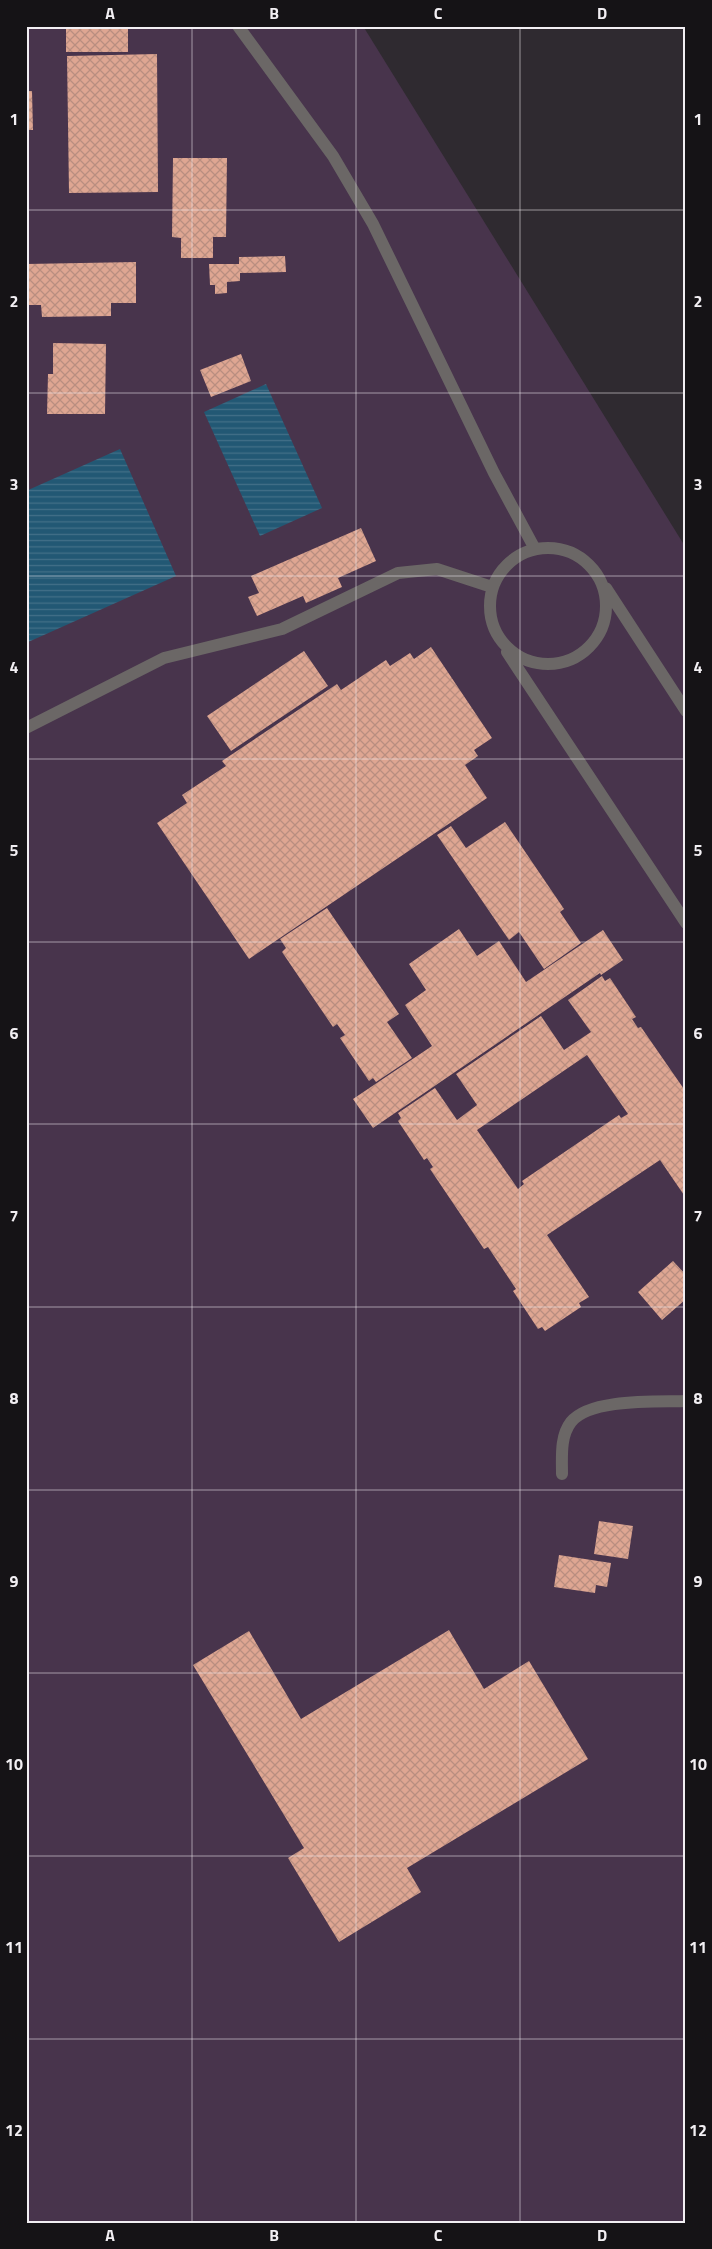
<svg xmlns="http://www.w3.org/2000/svg" width="712" height="2249" viewBox="0 0 712 2249" font-family="'Titillium Web',sans-serif">
<style>
.grass{fill:#48344c}
.water{fill:url(#water-rules)}
.building{fill:url(#building-cross-hatch);fill-rule:evenodd}
.lines{fill:none;stroke-linecap:round;stroke-linejoin:round}
.lane{stroke:#6b6766;stroke-width:12}
.grid{fill:none;stroke:#f2eff3;stroke-width:1;stroke-opacity:0.55}
.neatline{fill:none;stroke:#f2eff3;stroke-width:2}
.grid-label{font-size:16px;text-anchor:middle;font-weight:bold;fill:#f2eff3}
</style>
<defs>
<pattern id="water-rules" width="6" height="5" patternUnits="userSpaceOnUse" patternTransform="scale(1.25)"><rect width="6" height="5" fill="#225874"/><path d="M0 2.5h6" fill="none" stroke="#437088"/></pattern>
<pattern id="building-cross-hatch" width="8" height="8" patternUnits="userSpaceOnUse" patternTransform="scale(1.25)"><rect width="8" height="8" fill="#dea692"/><path d="M0 0l8 8M0 8l8-8" fill="none" stroke="#b98e80"/></pattern>
</defs>
<rect width="100%" height="100%" fill="#2f2a30"/>
<!-- grass -->
<path class="grass" d="M26,26H363L686,548V2223H26Z"/>
<!-- water -->
<path class="water" d="M266,384L322,508L260,536L204,412Z
M120,449L176,576L26,643V491Z"/>
<!-- building -->
<path class="building" d="M66,26H128V52H66Z
M157,54L158,192L69,193L67,56Z
M26,91H32L33,130H26Z
M173,158H227L226,237H213V258H181V238L172,237Z
M285,256L286,272L240,273V281L227,282V293L215,294V285H210L209,264H239V257Z
M136,262V303H111V316L42,317L41,305H26V264Z
M53,343L106,344L105,414H47L48,374H53Z
M241,354L251,381L211,397L200,370Z
M361,528L376,561L338,578L342,587L306,603L303,596L257,616L248,597L259,593L251,576Z
M431,647L492,738L474,750L478,756L465,765L487,798L249,959L157,823L187,803L182,795L226,766L222,761L337,684L341,690L386,660L390,666L410,653L414,659Z
M304,651L328,686L231,751L207,716Z
M505,822L564,909L560,912L581,943L544,969L519,932L509,940L437,835L451,826L466,848Z
M327,908L399,1014L387,1022L412,1058L376,1082L373,1078L369,1081L340,1038L345,1035L337,1024L333,1027L282,952L286,948L280,939Z
M459,929L477,956L499,941L526,982L603,930L623,960L601,975L600,973L373,1128L353,1099L432,1046L405,1005L426,990L409,964Z
M602,976L605,981L610,978L636,1017L632,1019L638,1028L641,1027L686,1092V1198L660,1160L547,1235L589,1297L579,1303L581,1307L545,1331L542,1327L538,1329L513,1291L516,1289L488,1247L484,1249L430,1169L433,1167L427,1158L424,1160L398,1121L401,1118L398,1113L435,1088L457,1120L477,1105L456,1074L541,1016L564,1050L591,1032L568,1000ZM587,1055L628,1114L621,1118L619,1115L522,1181L524,1184L518,1189L477,1130Z
M673,1261L686,1275V1299L662,1320L638,1292Z
M599,1521L633,1526L628,1559L594,1554Z
M559,1555L611,1563L607,1587L596,1585L595,1593L554,1587Z
M449,1630L484,1689L529,1661L588,1759L407,1868L421,1892L339,1942L288,1858L304,1848L193,1665L249,1631L301,1719Z"/>
<g class="lines">
<!-- lane -->
<path class="lane" d="M238,26L333,156L373,224L494,473L535,549
M490 606a58 58 0 1 1 116 0a58 58 0 1 1-116 0Z
M606,588L686,711
M507,652L686,923
M26,728L164,658L282,629L398,573L437,569L492,587
M562,1474C562,1457 560,1436 571,1422C590,1398 658,1402 686,1401"/>
</g>
<!-- grid -->
<path class="grid" d="M192,26V2223M356,26V2223M520,26V2223M26,210H686M26,393H686M26,576H686M26,759H686M26,942H686M26,1124H686M26,1307H686M26,1490H686M26,1673H686M26,1856H686M26,2039H686"/>
<!-- border -->
<rect width="712" height="2249" fill="none" stroke="#151316" stroke-width="55"/>
<rect x="28" y="28" width="656" height="2194" class="neatline"/>
<g class="grid-label">
<text x="110" y="19">A</text>
<text x="274" y="19">B</text>
<text x="438" y="19">C</text>
<text x="602" y="19">D</text>
<text x="14" y="125">1</text>
<text x="698" y="125">1</text>
<text x="14" y="307">2</text>
<text x="698" y="307">2</text>
<text x="14" y="490">3</text>
<text x="698" y="490">3</text>
<text x="14" y="673">4</text>
<text x="698" y="673">4</text>
<text x="14" y="856">5</text>
<text x="698" y="856">5</text>
<text x="14" y="1039">6</text>
<text x="698" y="1039">6</text>
<text x="14" y="1222">7</text>
<text x="698" y="1222">7</text>
<text x="14" y="1404">8</text>
<text x="698" y="1404">8</text>
<text x="14" y="1587">9</text>
<text x="698" y="1587">9</text>
<text x="14" y="1770">10</text>
<text x="698" y="1770">10</text>
<text x="14" y="1953">11</text>
<text x="698" y="1953">11</text>
<text x="14" y="2136">12</text>
<text x="698" y="2136">12</text>
<text x="110" y="2241">A</text>
<text x="274" y="2241">B</text>
<text x="438" y="2241">C</text>
<text x="602" y="2241">D</text>
</g>
</svg>
